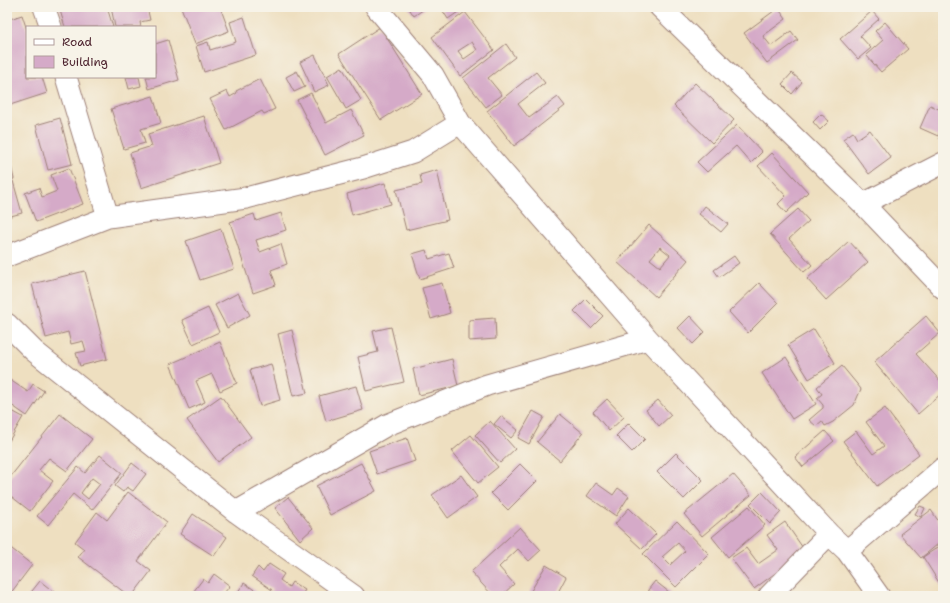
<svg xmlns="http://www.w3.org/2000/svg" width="950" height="603" viewBox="0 0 950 603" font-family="'Shantell Sans',sans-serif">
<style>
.building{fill:#d5aac8;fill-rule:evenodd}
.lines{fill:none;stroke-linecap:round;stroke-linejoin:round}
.street-casing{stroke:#9c7f76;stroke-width:23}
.street{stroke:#fff;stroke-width:21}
</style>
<rect width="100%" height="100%" fill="#f7f3e8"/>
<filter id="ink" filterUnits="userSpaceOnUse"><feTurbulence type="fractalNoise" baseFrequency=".025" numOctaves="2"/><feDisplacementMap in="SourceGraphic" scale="8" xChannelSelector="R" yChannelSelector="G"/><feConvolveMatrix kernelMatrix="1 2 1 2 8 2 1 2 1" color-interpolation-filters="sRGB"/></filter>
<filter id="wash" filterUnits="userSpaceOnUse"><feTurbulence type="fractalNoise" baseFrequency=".012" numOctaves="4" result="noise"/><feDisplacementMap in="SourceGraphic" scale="16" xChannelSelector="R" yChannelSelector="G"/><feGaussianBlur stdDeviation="0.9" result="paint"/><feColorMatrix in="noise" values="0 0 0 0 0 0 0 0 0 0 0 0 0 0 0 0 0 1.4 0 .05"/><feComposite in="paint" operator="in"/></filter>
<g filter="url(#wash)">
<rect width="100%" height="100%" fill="#eedfc0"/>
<g id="blocks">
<!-- building -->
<path class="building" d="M59,7H107L113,27H65Z
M111,7H147L150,20L140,22L141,27H115Z
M181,7H220L229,31L195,44Z
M408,7H427L414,16Z
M443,7H460L461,10L448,19L441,8Z
M778,8L786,19L763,36L771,46L791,31L798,40L767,63L744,33Z
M872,11L879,19L860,36L871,48L858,59L840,39Z
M465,12L494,50L460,76L432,37ZM472,42L477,50L464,59L458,51Z
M22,15L27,30V77H42L47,93L7,106V20Z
M244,17L256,55L204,72L196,46L208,42L210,50L236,42L230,22Z
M885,22L908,49L881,72L866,55L883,40L875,31Z
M380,27L422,94L381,120L339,54Z
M168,40L179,80L149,89L146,77H155V44Z
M506,44L515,57L488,78L502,95L486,107L463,78Z
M315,55L329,85L314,92L300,62Z
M342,67L361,100L346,109L327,76Z
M297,71L305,87L294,92L286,77Z
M536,72L545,83L518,104L529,118L558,97L565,106L514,146L487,111Z
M792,73L802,82L792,94L782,84Z
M126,77H139L141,86L129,89Z
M260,79L275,109L264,114L262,111L226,130L210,99L227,91L230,97L237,93L236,91Z
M695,83L734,120L712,143L674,106Z
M311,93L326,123L351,110L364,135L325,155L297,100Z
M153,96L161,123L141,129L145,143L124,149L111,109Z
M930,105L943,111V125L938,136L920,128Z
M821,114L829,121L820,130L813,122Z
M204,116L219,163L141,188L130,153L152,146L148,134Z
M60,118L72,164L48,170L36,125Z
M737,125L762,152L751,163L736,146L707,172L697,162Z
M870,130L891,158L869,174L843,139L853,132L857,139Z
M943,130V141L939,139Z
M8,152L14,179L7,181V153Z
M772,153L808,192L786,213L778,204L786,196L758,166Z
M69,168L83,204L36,222L25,193L39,188L42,197L57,191L51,175Z
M437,170L448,220L406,230L396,190L422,184L420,175Z
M13,181L22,213L7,217V183Z
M385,183L391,204L352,215L347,194Z
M705,206L728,224L721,232L699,214Z
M798,209L809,221L789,239L812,265L804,272L770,234Z
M281,213L286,230L256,240L260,252L281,244L287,264L271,270L276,285L253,293L230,222L254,214L256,221Z
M649,225L688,260L656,297L617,262ZM660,247L670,255L660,267L650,259Z
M221,229L234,269L200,280L186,241Z
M849,241L868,262L826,300L807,279Z
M426,250L429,259L449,253L454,268L420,279L412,254Z
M734,256L739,263L719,277L714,270Z
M85,271L107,359L80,366L76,353L86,351L83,341L71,344L68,332L46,338L32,284Z
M442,283L450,313L431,319L422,288Z
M759,283L778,303L748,333L729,312Z
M238,293L250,315L227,328L215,305Z
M586,299L603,316L591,328L574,311Z
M208,308L219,332L193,344L182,320Z
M690,316L705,332L693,344L678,328Z
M926,316L940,333L916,354L943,384V392L918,414L874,362Z
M495,318L496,339L469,341V320Z
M391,327L404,382L366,391L358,357L378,352L373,331Z
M814,329L835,363L809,379L788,345Z
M292,330L307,393L293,396L278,334Z
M220,342L237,383L220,391L212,374L196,381L205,402L189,409L170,364Z
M786,357L816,404L792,419L762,373Z
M452,359L458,386L419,395L413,369Z
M271,364L280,400L260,406L250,370Z
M842,366L861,389L854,405L833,422L825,426L822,421L816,426L809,420L823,408V405L817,398L822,394L817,387Z
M7,378L28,392L33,384L44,391L27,416L7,402Z
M356,386L363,410L326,421L319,396Z
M221,396L251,437L218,462L187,420Z
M607,399L624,417L609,431L593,412Z
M658,400L671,415L659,426L646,410Z
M885,408L919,454L877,486L843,441L856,431L873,454L884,446L866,422Z
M12,411L23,417L9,441L7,440V420Z
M533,411L544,417L529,444L518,438Z
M60,414L92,439L67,471L49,458L39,470L53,481L30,511L7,493V481Z
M560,414L583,433L560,461L537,442Z
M501,416L518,430L511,438L494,424Z
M490,421L515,449L500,463L475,435Z
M629,423L645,439L632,452L616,436Z
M825,431L834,441L803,467L795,457Z
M471,435L498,467L478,483L452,451Z
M407,438L415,461L377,474L369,451Z
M676,453L703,480L684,499L657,472Z
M100,455L122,473L92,510L73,494L48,525L37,516L78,467L85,473ZM92,478L100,484L88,499L81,493Z
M132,463L146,474L133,491L127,487L123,492L115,486Z
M361,463L376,491L330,515L316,486Z
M520,464L537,481L508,510L491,493Z
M733,474L751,495L702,536L684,514Z
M461,475L477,497L448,518L432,495Z
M596,483L613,495L618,488L629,496L616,516L587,496Z
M128,492L167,522L138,561L151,571L132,596H129L78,557L84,549L75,542L97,512L107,520Z
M762,492L781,512L770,524L750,504Z
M288,497L313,528L300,540L275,508Z
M749,506L765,525L728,557L712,537Z
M920,506L925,508L921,517L915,514Z
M629,508L656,534L642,549L615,524Z
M931,510L943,528V540L921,558L900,534Z
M193,514L227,537L214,556L180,534Z
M677,521L709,554L676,587L643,554ZM678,543L685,551L670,565L662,557Z
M785,522L805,551L754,589L731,558L746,548L758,564L778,550L767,535Z
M520,527L541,550L529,561L518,549L499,567L514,584L501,596H493L471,572Z
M943,544V589L923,557Z
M7,545L32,565L10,594L7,592Z
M269,564L284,574L280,580L289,587L292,582L305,590L301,596H282L280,594L279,596H271L269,594L272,590L252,576L258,567L263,572Z
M546,565L566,577L556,596H528Z
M214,574L230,586L223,594L225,596H190L203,579L208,583Z
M40,581L54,592L50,596H28Z
M655,581L674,596H656L648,590Z
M244,583L256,591L252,596H235Z"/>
</g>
</g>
<g filter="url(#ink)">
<use href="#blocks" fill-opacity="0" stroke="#9c7f76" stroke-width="1"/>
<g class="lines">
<defs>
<path id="street" d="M44,7L51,27
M376,7L433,75L460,123L648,339L829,534L847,551L879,596
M660,7L863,204L943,288
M66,77L108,217
M863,204L943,163
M7,256L108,217L246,198L363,168L413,152L460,123
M7,324L34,351L236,512L354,596
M236,512L387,425L487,385L648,339
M847,551L943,468
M769,596L829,534"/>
</defs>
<!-- street casing -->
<use href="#street" class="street-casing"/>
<!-- street -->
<use href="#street" class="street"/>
</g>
</g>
<!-- margin -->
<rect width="950" height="603" fill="none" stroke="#f7f3e8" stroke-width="24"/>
<!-- legend -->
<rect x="26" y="26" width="130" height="52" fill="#f7f3e8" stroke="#b29e9c"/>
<rect x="34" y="39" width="20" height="6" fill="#ffffff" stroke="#b29e9c"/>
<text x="62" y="46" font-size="12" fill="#4a1f2b">Road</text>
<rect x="34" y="56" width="20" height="12" fill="#d5aac8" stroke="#b29e9c"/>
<text x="62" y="66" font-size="12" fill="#4a1f2b">Building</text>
</svg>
